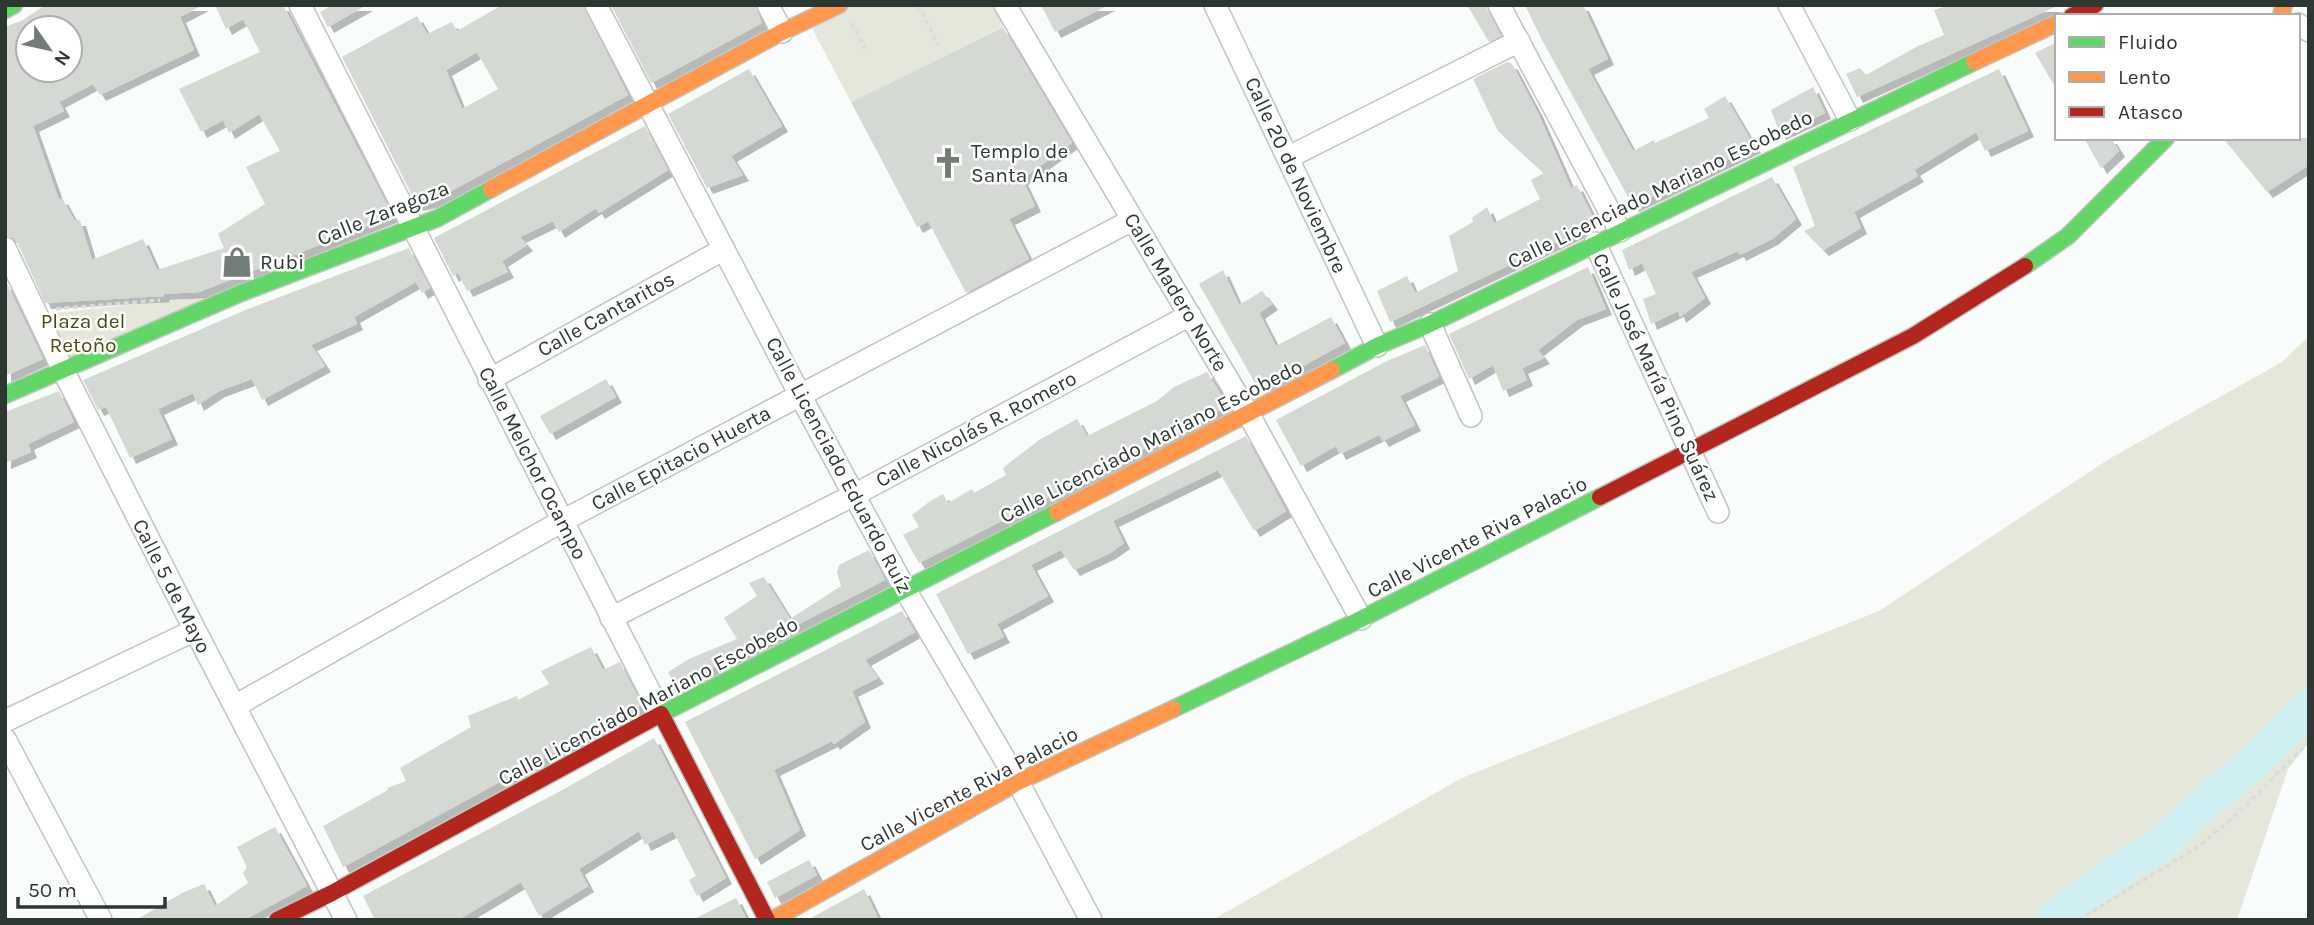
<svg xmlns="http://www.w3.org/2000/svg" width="2314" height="925" viewBox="0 0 2314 925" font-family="Karla,sans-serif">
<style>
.green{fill:#e5e7da}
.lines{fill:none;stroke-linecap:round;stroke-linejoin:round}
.river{stroke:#d1f0f4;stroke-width:35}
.building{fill:#d4d9d2;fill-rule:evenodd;filter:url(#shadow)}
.street-casing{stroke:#bec6c1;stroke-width:24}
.fast-casing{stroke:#bec6c1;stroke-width:19}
.slow-casing{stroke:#bec6c1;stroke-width:19}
.jam-casing{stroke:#bec6c1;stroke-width:19}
.path{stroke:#d9dcdb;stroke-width:3.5;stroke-dasharray:5 3.5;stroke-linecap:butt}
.street{stroke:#fefffe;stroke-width:21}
.fast{stroke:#63d668;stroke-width:16}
.slow{stroke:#ff974d;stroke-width:16}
.jam{stroke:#b3261e;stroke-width:16}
.labels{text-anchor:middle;stroke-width:5;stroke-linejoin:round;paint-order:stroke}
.poi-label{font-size:21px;fill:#2c3831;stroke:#fff;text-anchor:start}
.street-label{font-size:21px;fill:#2c3831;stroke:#fff}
.park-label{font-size:21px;fill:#4c4a11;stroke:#fff}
</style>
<defs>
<filter id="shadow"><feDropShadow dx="6" dy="6" stdDeviation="0" flood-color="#0004"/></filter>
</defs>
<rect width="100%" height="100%" fill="#f8fcfa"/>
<!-- green -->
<path class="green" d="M838,5H1005L1008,24L851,102L815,34L810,20Z
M241,293L71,364L49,315L53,313Z
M2309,336V742L2288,769L2237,920H1212L1462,778L1879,611L2109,459L2282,362Z"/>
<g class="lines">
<!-- river -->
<path class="river" d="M2052,920L2126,865L2159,847L2197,810L2255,761L2309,707"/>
</g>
<!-- building -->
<path class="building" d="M45,5H203L180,17L194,50L100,95L93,84L59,102L64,111L33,126L59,200L62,198L74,220H80L92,260L143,239L157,270L224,248L218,234L265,204L246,167L280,151L259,114L229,133L223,120L201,132L179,89L260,52L243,19L226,29L215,5H283L393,216L199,292L163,294L164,296L45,303L17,242L12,237L5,235V27L23,20ZM28,28H70V70H28Z
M333,5H367L328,27L320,12Z
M502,5H583L628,95L431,202L417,205L342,57L417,16L427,34L452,22L457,31ZM477,52L498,89L462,109L446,70Z
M611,5H755L762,23L651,83Z
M1041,5H1109L1055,32Z
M1467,5H1485L1501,36L1489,42Z
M1525,5H1583L1608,59L1588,69L1633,151L1654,140L1655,143L1709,118L1704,109L1725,96L1755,147L1633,206L1541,38Z
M1950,5L2057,6L1857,97L1846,74L1860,68L1866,75L1918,46L1944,35L1934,10Z
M1003,27L1072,143L1022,179L1035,206L1009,219L1029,259L966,293L928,221L917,227L851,102Z
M2057,42V90L2035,53Z
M1507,62L1512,64L1537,111L1571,188L1577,185L1593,217L1582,226L1583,230L1390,322L1377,291L1407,276L1415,293L1458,271L1449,236L1473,222L1472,218L1487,207L1494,223L1540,199L1531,180L1544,173L1498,131L1473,79Z
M749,69L782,126L731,156L743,175L707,188L668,114Z
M1999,69L2028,131L1985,151L1976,132L1914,170L1918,176L1854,212L1861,228L1823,250L1804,231L1815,226L1793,167Z
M1813,87L1825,113L1780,134L1771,110Z
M645,126L668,170L599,213L596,208L559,232L553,221L520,237L527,245L502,261L508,272L467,291L458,273L453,276L434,238Z
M2084,138H2111L2119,151L2101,168Z
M2223,138H2309V165L2267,192Z
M1772,177L1796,219L1772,239L1740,255L1738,251L1691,272L1705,298L1680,317L1678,311L1651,324L1643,299L1656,294L1642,263L1629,270L1622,250Z
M409,248L430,288L422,293L416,282L354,317L357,324L311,345L325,366L262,400L252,379L219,391L198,405L193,393L158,409L172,439L130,458L106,407L98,410L83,380L248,309Z
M1588,267L1606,309L1577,320L1538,350L1544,358L1522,368L1527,380L1503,391L1493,365L1469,379L1449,334Z
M1223,270L1239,305L1262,291L1272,304L1259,313L1276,346L1331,317L1345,343L1259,390L1199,284Z
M5,279L43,359L5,376Z
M1425,345L1439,377L1400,396L1415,425L1383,441L1379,435L1340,454L1336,446L1301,466L1276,420L1385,362Z
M1207,372L1228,406L919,563L903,535L919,527L912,515L929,502L943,494L948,503L972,489L974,493L1006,475L1003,468L1039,440L1077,419L1087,436L1157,401L1174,387Z
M606,379L616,397L550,434L540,416Z
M59,391L74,422L28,444L31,452L5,463V412Z
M1246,436L1286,511L1254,531L1218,470L1113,521L1124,543L1110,553L1074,570L1061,550L1031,565L1048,596L997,624L1004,637L968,654L936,594Z
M869,550L885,580L675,687L668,672L689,659L737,639L724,618L757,596L749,583L764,577L790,619L841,586L837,573L839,565Z
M902,611L915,632L865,660L878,678L852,691L865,722L834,744L832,741L774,770L800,830L755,859L685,722Z
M591,647L603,670L620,662L642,705L343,867L323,826L388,790L387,788L406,781L400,768L471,727L468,716L517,696L518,700L549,684L541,671Z
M654,738L726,878L697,896L689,880L696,876L673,831L645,845L639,831L579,869L588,886L539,916L521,882L458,920H375L363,896L564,789Z
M275,827L307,886L244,920H136L184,892L204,884L215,906L248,883L243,873L247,867L237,847Z
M809,860L817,875L775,898L767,882Z
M864,889L879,920H808L811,918Z
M736,898L747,920H692Z"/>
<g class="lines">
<defs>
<path id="street" d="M300,5L661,714
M596,5L800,395L906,591L1018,782L1091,920
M768,5L782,32
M1005,5L1249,415L1361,619
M1215,5L1377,346
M1499,5L1620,231
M1789,5L1850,120
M2298,24L2309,31
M1289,157L1519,41
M1595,243L1718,512
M5,248L63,370L195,630L346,920
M1430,324L1471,416
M489,380L724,249
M611,618L854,495L1190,315
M235,706L564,520L1132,220
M5,721L195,630
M5,739L101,920"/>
<path id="fast" d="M5,10L14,5
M2025,266L2068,236L2166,138
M1332,370L1377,346L1430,324L1974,62
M5,395L241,293L438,218L491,189
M1173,709L1361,619L1600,497
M661,714L1057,512"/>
<path id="slow" d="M2281,16L2284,5
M1974,62L2057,23
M491,189L782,32L839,5
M1057,512L1332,370
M772,920L1018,782L1173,709"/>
<path id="jam" d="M2072,16L2095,5
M1600,497L1913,336L2025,266
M661,714L767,920
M277,920L332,893L661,714"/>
</defs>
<!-- street casing -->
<use href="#street" class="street-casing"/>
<!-- fast casing -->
<use href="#fast" class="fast-casing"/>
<!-- slow casing -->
<use href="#slow" class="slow-casing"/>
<!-- jam casing -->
<use href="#jam" class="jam-casing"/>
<!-- path -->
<path class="path" d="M918,5L938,45
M852,23L865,49
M56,309L160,300
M2078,920L2198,847L2239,812L2309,742"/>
<!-- street -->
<use href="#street" class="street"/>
<!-- fast -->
<use href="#fast" class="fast"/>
<!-- slow -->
<use href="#slow" class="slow"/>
<!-- jam -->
<use href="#jam" class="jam"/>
</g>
<!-- icons -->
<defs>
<symbol id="church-bare" viewBox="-9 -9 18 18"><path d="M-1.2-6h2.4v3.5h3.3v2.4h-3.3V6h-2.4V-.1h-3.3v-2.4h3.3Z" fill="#737d77" stroke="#fff" stroke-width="2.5" paint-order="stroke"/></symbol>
<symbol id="shop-bare" viewBox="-9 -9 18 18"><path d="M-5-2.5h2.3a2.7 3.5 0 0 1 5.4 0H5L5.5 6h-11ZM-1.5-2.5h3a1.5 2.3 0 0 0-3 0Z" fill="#737d77" stroke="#fff" stroke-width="2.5" paint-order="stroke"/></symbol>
</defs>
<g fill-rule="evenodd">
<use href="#church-bare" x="926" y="141" width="44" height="44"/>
<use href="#shop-bare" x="215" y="240" width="44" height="44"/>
</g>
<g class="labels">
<!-- poi labels -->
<g class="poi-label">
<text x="971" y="158">Templo de<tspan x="971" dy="24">Santa Ana</tspan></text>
<text x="260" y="269">Rubi</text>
</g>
<!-- street labels -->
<g class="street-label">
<text transform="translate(1296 175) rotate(65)" y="7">Calle 20 de Noviembre</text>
<text transform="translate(1660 189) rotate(-26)" y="7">Calle Licenciado Mariano Escobedo</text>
<text transform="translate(383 213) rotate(-22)" y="7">Calle Zaragoza</text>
<text transform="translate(1176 292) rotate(59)" y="7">Calle Madero Norte</text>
<text transform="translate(606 314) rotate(-29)" y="7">Calle Cantaritos</text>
<text transform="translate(1656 377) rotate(65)" y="7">Calle José María Pino Suárez</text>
<text transform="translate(976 429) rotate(-28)" y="7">Calle Nicolás R. Romero</text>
<text transform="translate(1151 441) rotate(-27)" y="7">Calle Licenciado Mariano Escobedo</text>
<text transform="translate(681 458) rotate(-28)" y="7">Calle Epitacio Huerta</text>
<text transform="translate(533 463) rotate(63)" y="7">Calle Melchor Ocampo</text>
<text transform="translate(839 465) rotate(62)" y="7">Calle Licenciado Eduardo Ruíz</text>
<text transform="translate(1477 537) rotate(-27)" y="7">Calle Vicente Riva Palacio</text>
<text transform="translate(172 586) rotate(63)" y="7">Calle 5 de Mayo</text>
<text transform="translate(648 701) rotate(-28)" y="7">Calle Licenciado Mariano Escobedo</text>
<text transform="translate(969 789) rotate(-28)" y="7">Calle Vicente Riva Palacio</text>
</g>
<!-- park labels -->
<g class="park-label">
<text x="83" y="328">Plaza del<tspan x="83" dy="24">Retoño</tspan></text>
</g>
</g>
<!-- border -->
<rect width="2314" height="925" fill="none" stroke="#2c3831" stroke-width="14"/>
<!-- legend -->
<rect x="2055" y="14" width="245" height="126" fill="#ffffff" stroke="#abafad" stroke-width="2"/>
<rect x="2069" y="37" width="35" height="10" fill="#63d668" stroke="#abafad" stroke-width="2"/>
<text x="2118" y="49" font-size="21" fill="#2c3831">Fluido</text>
<rect x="2069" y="72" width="35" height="10" fill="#ff974d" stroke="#abafad" stroke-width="2"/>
<text x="2118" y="84" font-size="21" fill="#2c3831">Lento</text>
<rect x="2069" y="107" width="35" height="10" fill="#b3261e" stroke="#abafad" stroke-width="2"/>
<text x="2118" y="119" font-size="21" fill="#2c3831">Atasco</text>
<!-- north arrow -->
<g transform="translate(49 49) rotate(124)"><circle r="33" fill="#ffffff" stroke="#abafad" stroke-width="2"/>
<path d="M0-5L12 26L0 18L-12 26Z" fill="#737d77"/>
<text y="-10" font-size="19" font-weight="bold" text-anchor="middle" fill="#2c3831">N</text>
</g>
<!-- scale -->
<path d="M18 897v10h147v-10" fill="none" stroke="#2c3831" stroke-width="3.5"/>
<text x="28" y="897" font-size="21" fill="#2c3831" stroke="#ffffff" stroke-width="5" paint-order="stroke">50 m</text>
</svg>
